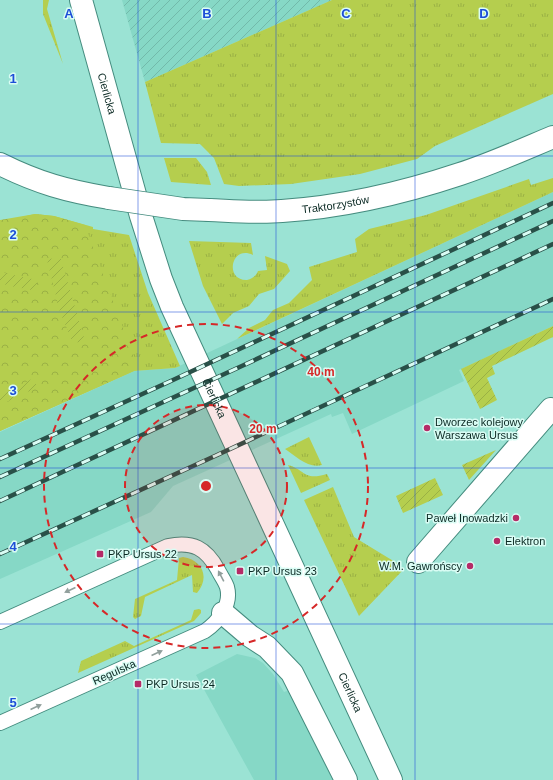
<svg xmlns="http://www.w3.org/2000/svg" width="553" height="780" viewBox="0 0 553 780" font-family="Arial,sans-serif">
<style>
.built{fill:#86d8c6}
.industrial{fill:url(#industrial-furrows)}
.grass{fill:url(#grass-tufts)}
.park{fill:url(#park-crowns)}
.garden{fill:url(#garden-furrows)}
.lines{fill:none;stroke-linecap:round;stroke-linejoin:round}
.service-casing{stroke:#458c7f;stroke-width:16}
.minor-casing{stroke:#458c7f;stroke-width:24}
.tertiary-casing{stroke:#458c7f;stroke-width:24}
.service{stroke:#fff;stroke-width:14}
.minor{stroke:#fff;stroke-width:22}
.tertiary{stroke:#fff;stroke-width:22}
.rail-casing{stroke:#295048;stroke-width:4.5}
.rail{stroke:#d9fcf4;stroke-width:3;stroke-dasharray:9;stroke-linecap:butt}
.tertiary-bridge-casing{stroke:#458c7f;stroke-width:24;stroke-linecap:butt}
.tertiary-bridge{stroke:#fff;stroke-width:22}
.oneway{fill:#919f9c}
.grid{fill:none;stroke:#1d4ed8;stroke-width:1;stroke-opacity:0.55}
.ring{fill:none;stroke:#d62828;stroke-width:2;stroke-dasharray:7 5}
.poi-dot{fill:#b52b67;stroke:#d9fcf4;stroke-width:1.5}
.labels{text-anchor:middle;stroke-width:3;stroke-linejoin:round;paint-order:stroke}
.street-label{font-size:11px;fill:#0a2923;stroke:#d9fcf4}
.poi-label{font-size:11px;fill:#0a2923;stroke:#d9fcf4;text-anchor:start}
.grid-label{font-size:13px;text-anchor:middle;font-weight:bold;fill:#1d4ed8;stroke:#d9fcf4;stroke-width:3;stroke-linejoin:round;paint-order:stroke}
.centre{fill:#d62828;stroke:#d9fcf4;stroke-width:2}
.ring-label{font-size:12px;text-anchor:middle;font-weight:bold;fill:#d62828;stroke:#d9fcf4;stroke-width:3;stroke-linejoin:round;paint-order:stroke}
</style>
<defs>
<pattern id="industrial-furrows" width="10" height="10" patternUnits="userSpaceOnUse"><rect width="10" height="10" fill="#86d8c6"/><path d="M-1 1l2-2M0 10L10 0M9 11l2-2" fill="none" stroke="#72b9aa"/></pattern>
<pattern id="grass-tufts" width="24" height="20" patternUnits="userSpaceOnUse"><rect width="24" height="20" fill="#b5ce4e"/><path d="M3 7l-1-3M5 7V3M7 7l1-3M15 17l-1-3M17 17v-4M19 17l1-3" fill="none" stroke="#9ab144"/></pattern>
<pattern id="park-crowns" width="20" height="18" patternUnits="userSpaceOnUse"><rect width="20" height="18" fill="#b5ce4e"/><path d="M2 6a3 3 0 1 1 6 0M12 15a3 3 0 1 1 6 0" fill="none" stroke="#9ab144"/></pattern>
<pattern id="garden-furrows" width="10" height="10" patternUnits="userSpaceOnUse"><rect width="10" height="10" fill="#b5ce4e"/><path d="M-1 1l2-2M0 10L10 0M9 11l2-2" fill="none" stroke="#9ab144"/></pattern>
</defs>
<rect width="100%" height="100%" fill="#9be3d4"/>
<!-- built -->
<path class="built" d="M553,192V326L459,370L464,381L352,434L343,413L332,417L331,414L173,486L151,512L0,579V432L134,371L175,368Z
M237,654L255,658L263,663L273,674L284,692L293,689L337,780H254L196,675Z"/>
<!-- industrial -->
<path class="industrial" d="M122,0H332L145,82Z"/>
<!-- grass -->
<path class="grass" d="M43,0H49L47,9L63,64L43,14Z
M332,0H553V94L435,146L417,159L360,174L291,184L239,186L224,184L214,158L200,144L161,143L145,82Z
M164,158H196L207,172L211,185L171,182Z
M553,178V192L237,339L249,328L265,320L273,310L289,303L312,280L309,267L357,252L355,239L369,229L426,215L529,179L531,185Z
M35,214L54,216L93,227V229L129,235L148,293L180,366L175,368L134,371L0,431V222Z
M189,241L251,243L253,255C231,244 224,281 247,280C252,279 256,276 258,271L267,270L265,256L287,264L290,271L274,289L259,294L249,306L233,313L222,324L203,286Z
M309,437L322,465C308,469 296,456 285,449Z
M288,465C306,470 303,481 327,474L330,480L301,493Z
M333,487L354,537L400,565L402,571L359,616L304,500Z
M183,557C203,560 210,578 197,593L193,592L192,575L145,597L141,616L135,619L133,617L135,599L177,580L179,558Z
M199,609L201,610V613L194,621L78,673L81,661L125,641L134,646L191,620L194,610Z"/>
<!-- park -->
<path class="park" d="M35,214L54,216L85,225L134,357V371L0,431V220Z"/>
<!-- garden -->
<path class="garden" d="M60,256L85,341L73,343L60,312L47,260Z
M0,272L37,280V291L10,286L0,283Z
M553,326V337L492,366L495,374L487,378L497,400L480,409L461,369Z
M32,379L38,387L0,405V395Z
M496,450L469,480L462,465Z
M435,478L443,495L403,513L396,496Z"/>
<g class="lines">
<defs>
<path id="service" d="M0,622L168,546C193,541 206,548 218,570C221,576 225,581 227,587C232,605 218,622 205,631L0,723"/>
<path id="minor" d="M418,562L551,409
M223,613L250,636L267,647L292,673L346,780"/>
<g id="tertiary">
<path id="s1" d="M81,0L141,216L161,279L172,307L391,780"/>
<path d="M0,164C38,183 67,191 109,198"/>
<path id="s2" d="M209,210C234,211 258,213 282,211C343,207 403,193 460,174C491,164 522,150 553,137"/>
</g>
</defs>
<!-- service casing -->
<use href="#service" class="service-casing"/>
<!-- minor casing -->
<use href="#minor" class="minor-casing"/>
<!-- tertiary casing -->
<use href="#tertiary" class="tertiary-casing"/>
<!-- service -->
<use href="#service" class="service"/>
<!-- minor -->
<use href="#minor" class="minor"/>
<!-- tertiary -->
<use href="#tertiary" class="tertiary"/>
<defs>
<path id="rail" d="M0,459L173,380L553,203
M0,477L244,365L553,221
M0,501L553,244
M0,554L215,456L553,299"/>
</defs>
<!-- rail casing -->
<use href="#rail" class="rail-casing"/>
<!-- rail -->
<use href="#rail" class="rail"/>
<defs>
<path id="tertiary-bridge" d="M109,198L183,209L209,210"/>
</defs>
<!-- tertiary-bridge casing -->
<use href="#tertiary-bridge" class="tertiary-bridge-casing"/>
<!-- tertiary-bridge -->
<use href="#tertiary-bridge" class="tertiary-bridge"/>
</g>
<!-- one-way arrows -->
<defs><path id="oneway-solid" d="M-6-.8H1V-3.2L6.5 0L1 3.2V.8H-6Z"/></defs>
<g class="oneway">
<use href="#oneway-solid" transform="translate(221 576) rotate(-118)"/>
<use href="#oneway-solid" transform="translate(70 590) rotate(155)"/>
<use href="#oneway-solid" transform="translate(157 653) rotate(-24)"/>
<use href="#oneway-solid" transform="translate(36 707) rotate(-24)"/>
</g>
<!-- grid -->
<path class="grid" d="M138,0V780M276,0V780M415,0V780M0,156H553M0,312H553M0,468H553M0,624H553"/>
<!-- distance rings -->
<circle cx="206" cy="486" r="81" fill="#d62828" fill-opacity=".12"/>
<g class="ring">
<circle cx="206" cy="486" r="81"/>
<circle cx="206" cy="486" r="162"/>
</g>
<!-- markers -->
<g class="poi-dot">
<circle cx="427" cy="428" r="4"/>
<circle cx="516" cy="518" r="4"/>
<circle cx="497" cy="541" r="4"/>
<rect x="96" y="550" width="8" height="8" rx="2"/>
<circle cx="470" cy="566" r="4"/>
<rect x="236" y="567" width="8" height="8" rx="2"/>
<rect x="134" y="680" width="8" height="8" rx="2"/>
</g>
<g class="labels">
<!-- street labels -->
<g class="street-label">
<text dy="4" stroke="none"><textPath href="#s1" startOffset="97">Cierlicka</textPath></text>
<text dy="4" stroke="none"><textPath href="#s2" startOffset="127">Traktorzystów</textPath></text>
<text dy="4" stroke="none"><textPath href="#s1" startOffset="421">Cierlicka</textPath></text>
<text transform="translate(114 672) rotate(-24)" y="4">Regulska</text>
<text dy="4" stroke="none"><textPath href="#s1" startOffset="745">Cierlicka</textPath></text>
</g>
<!-- poi labels -->
<g class="poi-label">
<text x="435" y="426">Dworzec kolejowy<tspan x="435" dy="13">Warszawa Ursus</tspan></text>
<text x="508" y="522" text-anchor="end">Paweł Inowadzki</text>
<text x="505" y="545">Elektron</text>
<text x="108" y="558">PKP Ursus 22</text>
<text x="462" y="570" text-anchor="end">W.M. Gawrońscy</text>
<text x="248" y="575">PKP Ursus 23</text>
<text x="146" y="688">PKP Ursus 24</text>
</g>
</g>
<g class="grid-label">
<text x="69" y="18">A</text>
<text x="207" y="18">B</text>
<text x="346" y="18">C</text>
<text x="484" y="18">D</text>
<text x="13" y="83">1</text>
<text x="13" y="239">2</text>
<text x="13" y="395">3</text>
<text x="13" y="551">4</text>
<text x="13" y="707">5</text>
</g>
<circle cx="206" cy="486" r="6" class="centre"/>
<g class="ring-label">
<text x="321" y="376">40 m</text>
<text x="263" y="433">20 m</text>
</g>
</svg>
